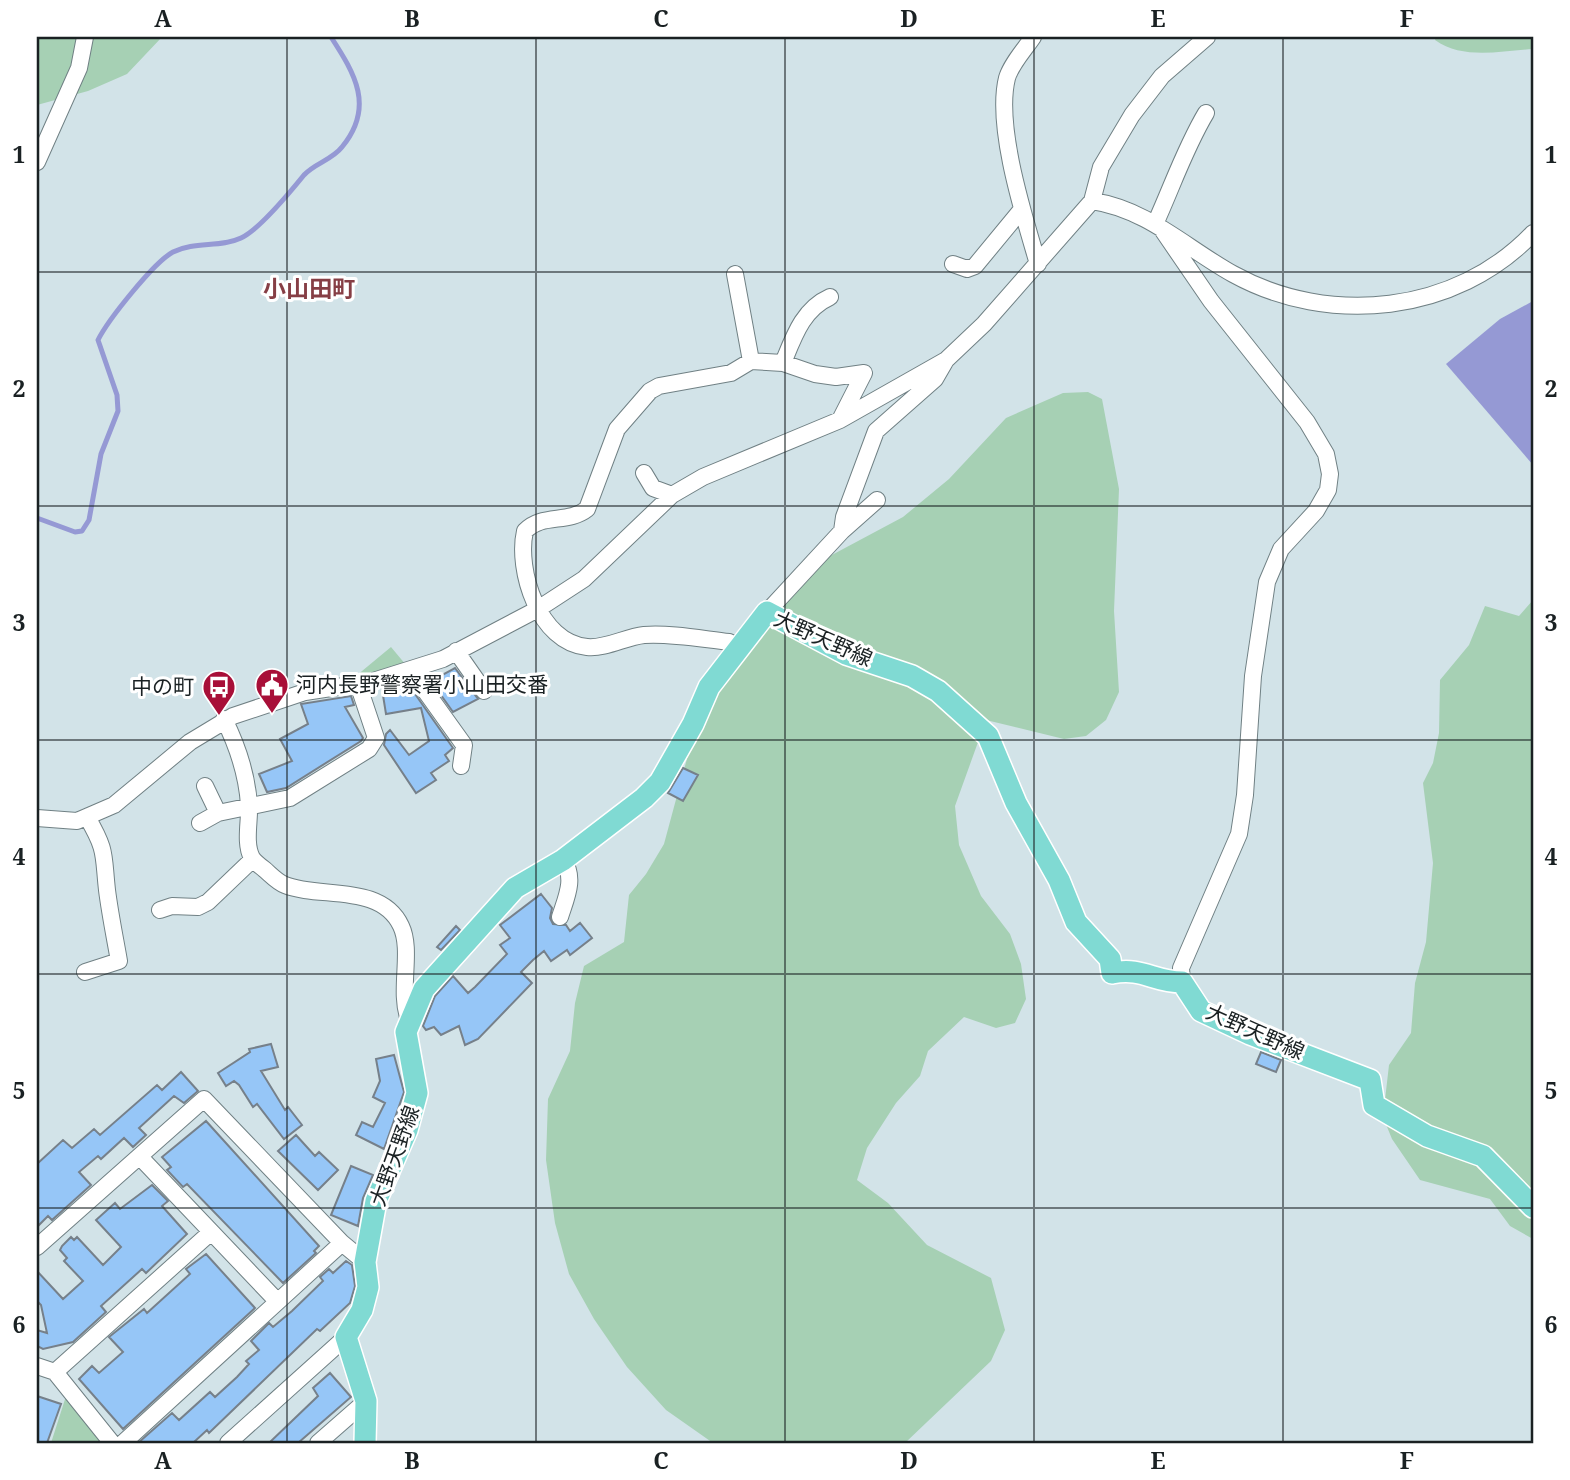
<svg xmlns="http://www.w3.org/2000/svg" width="1570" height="1480" viewBox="0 0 1570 1480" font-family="'Noto Serif','Noto Sans JP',serif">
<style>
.green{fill:#a6d0b4}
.water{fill:#9599d4}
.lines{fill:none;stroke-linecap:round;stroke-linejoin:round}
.stream{stroke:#9599d4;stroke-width:5}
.building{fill:#96c6f7;stroke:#76808a;stroke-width:2}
.minor-casing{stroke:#708084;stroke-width:18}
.major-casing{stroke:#fff;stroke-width:24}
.minor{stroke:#fff;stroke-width:16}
.major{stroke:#80dad3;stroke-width:21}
.grid{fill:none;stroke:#1a2123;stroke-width:2;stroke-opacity:0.55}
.labels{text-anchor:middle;stroke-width:6;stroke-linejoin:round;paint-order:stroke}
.street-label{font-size:21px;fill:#1a2123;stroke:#fff}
.poi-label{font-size:21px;fill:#1a2123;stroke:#fff;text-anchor:start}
.neighbourhood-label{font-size:23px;font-weight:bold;fill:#863e45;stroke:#fff}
.neatline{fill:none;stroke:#1a2123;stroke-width:2.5}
.grid-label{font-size:23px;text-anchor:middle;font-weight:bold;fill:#1a2123}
</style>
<rect width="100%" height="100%" fill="#d2e3e8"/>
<!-- green -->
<path class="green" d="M37,37H162L127,74L88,91L37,105Z
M1436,37H1533V49C1500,51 1463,60 1435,40Z
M1088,392L1102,399L1119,489L1114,611L1119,692L1106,720L1086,736L1064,739L986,720L955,806L959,845L981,896L1010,934L1021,964L1026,999L1015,1023L996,1028L964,1017L928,1051L920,1076L896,1103L867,1148L857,1180L888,1203L927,1245L991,1278L1005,1330L991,1361L905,1443H713L666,1410L627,1367L594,1319L569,1274L555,1223L546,1160L548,1099L570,1051L575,1003L584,966L624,942L629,895L646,874L664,844L695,729L727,649L815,564L903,517L949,479L1006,418L1063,393Z
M1533,600V1239L1510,1226L1490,1199L1420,1180L1392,1139L1383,1117L1389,1065L1411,1033L1415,983L1426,942L1433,863L1423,783L1433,763L1439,733L1440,680L1469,645L1485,606L1519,616Z
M391,647L406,665L356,676Z
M67,1393L107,1443H51Z"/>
<!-- water -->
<path class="water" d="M1533,301V465L1446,364L1500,319Z"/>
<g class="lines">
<!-- stream -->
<path class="stream" d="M37,518L75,532L82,531L89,520L101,454L118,411L117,395L98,340C108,320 154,262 173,252C195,241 220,248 241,238C259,230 291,191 304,175C315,163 332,160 342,147C375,107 355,74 331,37"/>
</g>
<!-- building -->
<path class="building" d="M455,668L478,699L453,712L431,681Z
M408,684L453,748L445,755L449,761L431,773L436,780L416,793L384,745L386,734L390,730L409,755L429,741L421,708L386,714L382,689Z
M351,696L354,705L345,707L363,738L361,741L286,788L267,792L259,774L292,761L280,739L308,724L301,704Z
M683,768L698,775L683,801L668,793Z
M541,894L552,908L550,918L553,924L566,925L570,931L580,923L592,938L570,955L567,950L551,961L544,951L533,960L521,972L532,983L478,1039L465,1045L459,1026L441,1035L434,1027L426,1030L423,1026L435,996L453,976L468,993L475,987L507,954L500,945L510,938L500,925Z
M456,926L460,930L441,950L437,947Z
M271,1044L278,1067L261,1071L285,1110L288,1107L302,1125L284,1139L257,1104L253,1107L239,1085L234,1081L226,1086L218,1073L250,1052L249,1049Z
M1261,1052L1281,1060L1276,1072L1256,1064Z
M394,1055L404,1092L384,1149L356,1135L362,1122L373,1127L385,1103L373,1097L380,1081L376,1059Z
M181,1072L198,1091L184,1103L174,1096L139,1128L146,1135L133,1147L124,1138L101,1159L98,1156L79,1172L91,1185L52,1220L48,1216L37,1227V1164L63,1140L72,1148L94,1129L100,1135L157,1085L162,1090Z
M206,1121L319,1246L314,1251L316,1253L283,1283L187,1184L183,1187L167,1170L171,1167L162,1157Z
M296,1135L315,1156L319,1152L338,1170L318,1190L278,1151Z
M351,1166L373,1175L363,1198L358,1226L331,1215Z
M152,1185L168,1201L162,1206L187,1234L146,1273L142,1269L101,1306L106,1312L73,1342L43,1349L37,1346V1330L47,1333L41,1305L37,1301V1271L63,1299L83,1281L64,1261L67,1258L60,1250L62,1246L71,1237L74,1240L77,1237L103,1265L121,1247L96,1220L115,1203L120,1209Z
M206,1254L255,1308L123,1429L79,1379L92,1366L99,1373L123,1352L109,1337L144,1309L147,1313L190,1274L186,1269Z
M346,1261L352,1265L355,1286L350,1303L320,1331L317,1329L209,1433L207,1430L193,1443H138L172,1413L179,1420L210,1392L215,1397L237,1377L249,1364L246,1361L259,1350L251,1341L269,1323L273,1327L292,1311L323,1281L320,1277L329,1269L333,1273Z
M330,1373L351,1397L298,1443H269L318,1396L313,1388Z
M37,1396L61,1404L47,1443H37Z"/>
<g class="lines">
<defs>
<path id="minor" d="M1033,37C1025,49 1011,64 1007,78C995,126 1024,216 1038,264
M37,162L79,68L85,37
M1092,201C1147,209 1186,248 1233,274C1329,327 1456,314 1533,233
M1155,224C1172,187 1185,148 1206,113
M1161,228L1211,301L1307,422L1326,454L1330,474L1328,490L1316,511L1281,549L1267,582L1253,676L1245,795L1239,834L1181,968L1182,982
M953,264L967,269L975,266L1022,209
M735,274L751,361
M783,363C794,336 803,309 830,297
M644,473L653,488L672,495
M842,531L877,500
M767,612L842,531L844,517L876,431L935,379L946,360L984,324L1092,201L1101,167L1132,115L1162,76L1207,37
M740,647L729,642C702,639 671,633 644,635C625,637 606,649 587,647C539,643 516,570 525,531C542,513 568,524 587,509L617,429L650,391L659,386L731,373L751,361L783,363L815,374L836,377L864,373L840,420
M456,651L484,691
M411,671L464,745L461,766
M224,719C238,747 247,774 249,805C250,821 244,843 252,858C255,862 260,866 264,869C270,874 277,882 285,885C320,899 381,883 401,926C413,951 398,991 409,1020
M205,786L218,813
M37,818L77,821L114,805L190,742L233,716L305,692L370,682L443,659L538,609L584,579L672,495L703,477L840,420L946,360
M200,823L218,813L290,798L369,749L376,738L358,684
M160,910L172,906L198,907L208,902L253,859
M560,917C566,898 576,878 563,860
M85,972L119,961C115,938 110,914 107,890C103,854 107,851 87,817
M140,1157L277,1301
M37,1247L204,1099L342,1243L365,1262
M37,1366L55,1372L112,1443
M55,1372L210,1233
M123,1443L342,1243
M228,1443L346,1337
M318,1443L366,1401"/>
<path id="major" d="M365,1443L366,1401L346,1337L362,1310L368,1287L365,1262L376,1201L407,1130L417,1093L406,1032L424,989L515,888L563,860L644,798L660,782L693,724L709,687L767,612L846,654L912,676L938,691L988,736L1016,803L1059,880L1076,922L1110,959L1112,973C1143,967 1153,982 1182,982L1201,1011L1250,1034L1370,1080L1374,1105L1427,1136L1483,1156L1533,1207"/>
</defs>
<!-- minor casing -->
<use href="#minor" class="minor-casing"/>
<!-- major casing -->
<use href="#major" class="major-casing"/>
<!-- minor -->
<use href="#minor" class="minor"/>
<!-- major -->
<use href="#major" class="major"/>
</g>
<!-- grid -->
<path class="grid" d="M287,37V1443M536,37V1443M785,37V1443M1034,37V1443M1283,37V1443M37,272H1533M37,506H1533M37,740H1533M37,974H1533M37,1208H1533"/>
<!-- icons -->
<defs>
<symbol id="civic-pin" viewBox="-11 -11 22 30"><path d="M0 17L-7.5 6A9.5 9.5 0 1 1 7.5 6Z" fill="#a80f38" stroke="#fff"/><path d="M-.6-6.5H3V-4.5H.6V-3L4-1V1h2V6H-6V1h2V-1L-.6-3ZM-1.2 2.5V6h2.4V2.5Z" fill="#fff"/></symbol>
<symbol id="bus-pin" viewBox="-11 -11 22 30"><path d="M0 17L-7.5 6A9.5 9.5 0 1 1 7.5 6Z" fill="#a80f38" stroke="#fff"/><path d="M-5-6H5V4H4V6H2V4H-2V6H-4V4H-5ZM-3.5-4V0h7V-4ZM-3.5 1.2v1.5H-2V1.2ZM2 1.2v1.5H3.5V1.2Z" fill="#fff"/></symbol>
</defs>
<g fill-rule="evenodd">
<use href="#civic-pin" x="253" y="666" width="38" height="52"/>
<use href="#bus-pin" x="200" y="668" width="38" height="52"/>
</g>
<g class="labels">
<!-- street labels -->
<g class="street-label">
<text transform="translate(823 639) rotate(24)" y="7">大野天野線</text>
<text transform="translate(1255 1032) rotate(24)" y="7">大野天野線</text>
<text transform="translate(395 1156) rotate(-70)" y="7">大野天野線</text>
</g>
<!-- poi labels -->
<g class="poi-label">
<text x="296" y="692">河内長野警察署小山田交番</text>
<text x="194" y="694" text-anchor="end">中の町</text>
</g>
<!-- neighbourhood labels -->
<g class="neighbourhood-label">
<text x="309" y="297">小山田町</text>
</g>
</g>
<!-- border -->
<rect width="1570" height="1480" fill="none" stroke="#ffffff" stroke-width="77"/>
<rect x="38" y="38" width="1494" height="1404" class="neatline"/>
<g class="grid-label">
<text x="163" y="27">A</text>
<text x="412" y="27">B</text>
<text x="661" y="27">C</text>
<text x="909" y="27">D</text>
<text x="1158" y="27">E</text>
<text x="1407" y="27">F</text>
<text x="19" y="163">1</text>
<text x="1551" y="163">1</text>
<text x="19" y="397">2</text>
<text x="1551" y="397">2</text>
<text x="19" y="631">3</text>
<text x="1551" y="631">3</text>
<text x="19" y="865">4</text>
<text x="1551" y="865">4</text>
<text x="19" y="1099">5</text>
<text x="1551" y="1099">5</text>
<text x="19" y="1333">6</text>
<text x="1551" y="1333">6</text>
<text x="163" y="1469">A</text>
<text x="412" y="1469">B</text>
<text x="661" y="1469">C</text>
<text x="909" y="1469">D</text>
<text x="1158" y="1469">E</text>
<text x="1407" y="1469">F</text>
</g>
</svg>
